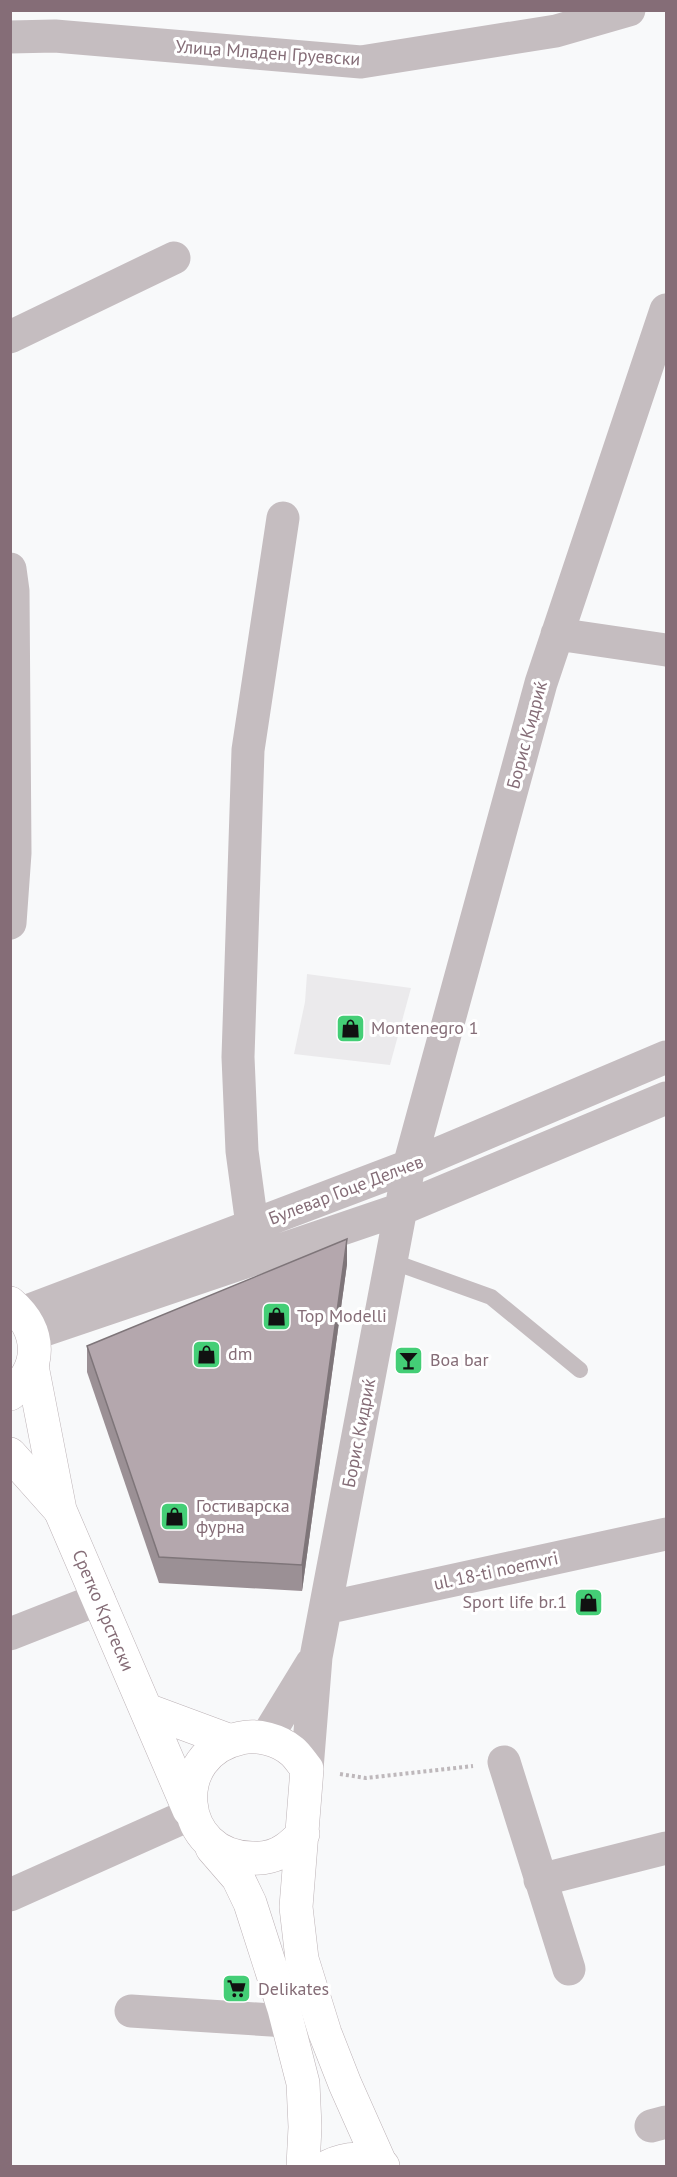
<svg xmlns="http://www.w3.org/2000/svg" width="677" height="2177" viewBox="0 0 677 2177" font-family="'PT Sans',sans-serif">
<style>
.built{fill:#ebeaec}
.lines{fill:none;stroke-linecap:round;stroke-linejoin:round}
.secondary-casing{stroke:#bcb2b6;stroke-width:34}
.path{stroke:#beb8bb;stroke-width:4;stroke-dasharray:3 3;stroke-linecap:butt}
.service{stroke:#c5bdc0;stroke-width:16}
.minor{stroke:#c5bdc0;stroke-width:33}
.secondary{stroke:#fff;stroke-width:33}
.wall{fill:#9b9095}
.shaded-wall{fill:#7e7579}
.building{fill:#b4a7ad;stroke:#7e7579;stroke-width:1.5}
.labels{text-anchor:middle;stroke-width:6;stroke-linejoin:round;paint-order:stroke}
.street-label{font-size:18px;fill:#856d77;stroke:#fff}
.poi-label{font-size:18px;fill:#856d77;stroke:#fff;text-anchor:start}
</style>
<rect width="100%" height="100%" fill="#f8f9fa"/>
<!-- built -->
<path class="built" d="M307,974L411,988L390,1065L294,1054L305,1002Z"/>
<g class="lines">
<defs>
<g id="secondary">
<path d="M10,1303C42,1331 43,1368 10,1394"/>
<path id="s1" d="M32,1366L60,1510L189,1810"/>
<path d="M10,1454L59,1509"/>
<path d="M147,1710L228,1740"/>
<path d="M303,1834C298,1839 292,1845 286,1849C276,1856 263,1859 252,1858C177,1857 168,1753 241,1738C257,1734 279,1740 292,1751C298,1756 302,1763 307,1769L296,1907L302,1959L325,2033L345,2084L381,2165"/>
<path d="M212,1848L238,1878L250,1903L284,2009L303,2083L305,2127L303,2166"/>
<path d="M329,2166C347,2157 365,2157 383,2166"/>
</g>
</defs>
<!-- secondary casing -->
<use href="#secondary" class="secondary-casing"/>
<!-- path -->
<path class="path" d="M340,1774L366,1778L473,1766"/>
<!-- service -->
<path class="service" d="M391,1261L491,1297L580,1370"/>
<!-- minor -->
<path class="minor" d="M10,37L55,36L361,62L556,31L629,10
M10,337L174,258
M10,569L13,591L15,853L10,923
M557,634L666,650
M252,1225L242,1151L238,1057L248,750L283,518
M22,1313L409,1166L666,1057
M33,1334L401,1209L666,1098
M326,1608L666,1534
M10,1634L99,1599
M266,1738L312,1663
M504,1762L569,1969
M307,1769L316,1657L409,1166L541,683L666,310
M540,1880L666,1848
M10,1895L191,1814
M131,2011L287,2021
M651,2126L666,2122"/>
<!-- secondary -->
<use href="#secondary" class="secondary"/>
</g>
<!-- wall -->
<path class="wall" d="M347,1264L302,1591L159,1583L87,1372V1346Z"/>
<!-- shaded-wall -->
<path class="shaded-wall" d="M347,1239V1264L302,1591V1565Z"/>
<!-- building -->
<path class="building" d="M347,1239L302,1565L159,1557L87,1346Z"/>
<!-- icons -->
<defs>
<symbol id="shop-square" viewBox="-11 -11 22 22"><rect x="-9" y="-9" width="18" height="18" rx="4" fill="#44ce76" stroke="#fff"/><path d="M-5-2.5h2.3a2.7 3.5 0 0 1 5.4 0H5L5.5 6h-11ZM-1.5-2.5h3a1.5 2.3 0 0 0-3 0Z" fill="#111"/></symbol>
<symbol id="bar-square" viewBox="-11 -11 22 22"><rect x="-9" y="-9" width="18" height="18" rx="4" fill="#44ce76" stroke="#fff"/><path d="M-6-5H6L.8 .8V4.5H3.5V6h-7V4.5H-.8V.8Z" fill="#111"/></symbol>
<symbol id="supermarket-square" viewBox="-11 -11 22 22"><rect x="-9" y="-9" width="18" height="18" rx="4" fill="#44ce76" stroke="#fff"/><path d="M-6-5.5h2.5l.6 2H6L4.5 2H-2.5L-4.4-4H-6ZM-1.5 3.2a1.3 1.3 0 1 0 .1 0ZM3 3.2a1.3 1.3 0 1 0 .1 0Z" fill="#111"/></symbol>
</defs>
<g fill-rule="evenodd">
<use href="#shop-square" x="334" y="1012" width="33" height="33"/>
<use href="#shop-square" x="260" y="1300" width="33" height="33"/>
<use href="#shop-square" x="190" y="1338" width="33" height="33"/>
<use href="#bar-square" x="392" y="1344" width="33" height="33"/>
<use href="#shop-square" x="158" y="1500" width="33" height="33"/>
<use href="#shop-square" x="572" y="1586" width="33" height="33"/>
<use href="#supermarket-square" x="220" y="1972" width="33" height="33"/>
</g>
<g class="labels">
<!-- street labels -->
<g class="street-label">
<text transform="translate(268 53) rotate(4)" y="6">Улица Младен Груевски</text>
<text transform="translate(527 735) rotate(-75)" y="6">Борис Кидриќ</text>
<text transform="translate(346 1190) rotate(-21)" y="6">Булевар Гоце Делчев</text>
<text transform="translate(359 1433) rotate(-79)" y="6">Борис Кидриќ</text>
<text transform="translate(496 1571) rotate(-12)" y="6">ul. 18-ti noemvri</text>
<text dy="6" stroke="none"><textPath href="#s1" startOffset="256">Сретко Крстески</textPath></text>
</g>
<!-- poi labels -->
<g class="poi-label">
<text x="371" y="1034">Montenegro 1</text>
<text x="297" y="1322">Top Modelli</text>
<text x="228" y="1360">dm</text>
<text x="430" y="1366">Boa bar</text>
<text x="196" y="1512">Гостиварска<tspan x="196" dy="21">фурна</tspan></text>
<text x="567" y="1608" text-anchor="end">Sport life br.1</text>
<text x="258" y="1995">Delikates</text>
</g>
</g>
<!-- border -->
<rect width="677" height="2177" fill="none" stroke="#856d77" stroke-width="24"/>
</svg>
